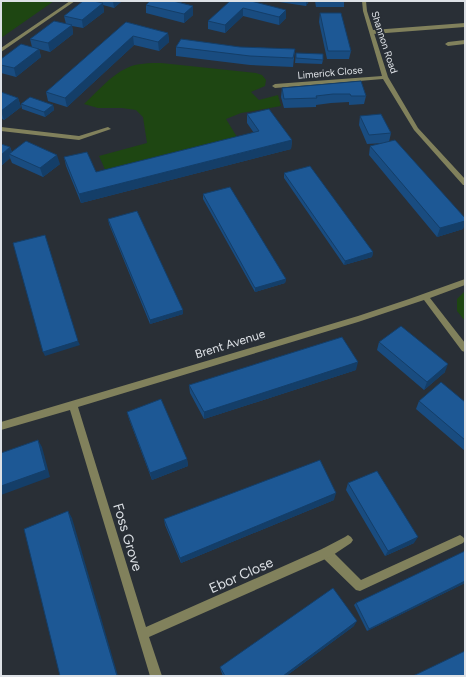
<svg xmlns="http://www.w3.org/2000/svg" width="466" height="677" viewBox="0 0 466 677" font-family="Figtree,sans-serif">
<style>
.green{fill:#1e4612}
.lines{fill:none;stroke-linecap:round;stroke-linejoin:round}
.lane{fill:#81815c;fill-rule:evenodd}
.street{fill:#81815c;fill-rule:evenodd}
.wall{fill:#194c80}
.shaded-wall{fill:#143e68}
.building{fill:#1d5895;stroke:#143e68}
.labels{text-anchor:middle;stroke-width:3.5;stroke-linejoin:round;paint-order:stroke}
.far-street-label{font-size:10px;fill:#dde1e6;stroke:#292f36}
.street-label{font-size:12px;fill:#dde1e6;stroke:#292f36}
.near-street-label{font-size:14px;fill:#dde1e6;stroke:#292f36}
</style>
<rect width="100%" height="100%" fill="#292f36"/>
<!-- green -->
<path class="green" d="M1,1H54L1,38Z
M161,63L256,73L262,75L266,80L265,86L251,92L259,100L278,95L281,106L241,113L226,119L237,137L107,174L99,156L147,143L143,117L136,110L122,108H98L84,104C97,92 111,75 127,68C137,63 150,63 161,63Z
M465,291V321L457,311V299Z"/>
<g class="lines">
<!-- lane -->
<path class="lane" d="M465,23V27L373,34L370,32L373,30Z
M465,40V44L448,46L445,44L448,42Z
M460,535L463,537L465,540L463,543L360,591L356,590L322,557L321,553L322,549L326,548L330,549L361,580Z"/>
<!-- street -->
<path class="street" d="M70,1H75L1,52V48Z
M362,1H366L367,11L388,77L418,128L465,179V185H463L414,130L383,79L275,88L272,86L275,84L382,76L363,11Z
M1,127L79,136L108,127L111,129L79,140L1,131Z
M465,279V285L430,298L465,343V352L462,351L424,300L358,322L78,407L146,627L322,549L345,537L348,535L351,537L353,540L351,543L330,557L149,637L162,676H150L70,410L1,430V422L358,316L409,299Z"/>
</g>
<!-- wall -->
<path class="wall" d="M97,1H122L114,8L103,5L104,12L83,28L72,26L73,34L50,52L39,49L41,57L16,77L1,73V59L32,47L30,39L66,24L64,16L98,2Z
M150,1H180L179,2L193,6V15L184,23L146,13V5Z
M230,1L286,18L279,25L243,16L225,33L208,29V21Z
M279,1H309L306,6L279,2Z
M315,1H344V7H316Z
M320,13L351,51L349,59H327L319,22Z
M126,22L168,33L169,42L159,51L134,45L67,107L48,101L46,92Z
M176,47H240L295,49L293,67L250,65L176,56Z
M296,53L323,60L322,64L295,63Z
M361,81L366,96L364,104L349,105V102L331,103L316,105V107L284,108L281,97L282,88Z
M1,92L18,98L21,107L4,120L1,118Z
M21,104L53,105L54,110L45,117L22,109Z
M247,114L292,140L291,149L81,203L66,166L64,157L96,172L254,133L247,123Z
M360,116L391,133L389,142L463,229L437,237L369,155L370,146L385,143L367,144L359,125Z
M1,144L10,147L12,152L60,164L43,177L12,163L10,158L1,166Z
M284,173L373,252L372,257L344,265L284,178Z
M203,194L286,279L285,283L255,292L203,199Z
M108,219L183,314L150,324L109,224Z
M379,342L445,372L424,390L377,350Z
M356,370L204,419L190,393L189,385Z
M419,401L465,402V451L416,409Z
M127,412L187,459L188,466L152,480L129,419Z
M348,483L414,543L385,556L346,490Z
M334,500L181,563L165,525L164,519Z
M465,551V583L367,631L354,605L356,603Z
M354,626L286,676H223L221,671L220,667Z"/>
<!-- shaded-wall -->
<path class="shaded-wall" d="M113,1H122L114,8Z
M306,1H309L306,6Z
M103,3L104,12L83,28L82,20Z
M193,6V15L184,23V14Z
M243,8V16L225,33V25Z
M286,10V18L279,25V17Z
M72,25L73,34L50,52L48,43Z
M168,33L169,42L159,51L158,42Z
M133,36L134,45L67,107L65,98Z
M39,49L41,57L16,77L14,68Z
M18,98L21,107L4,120L1,111Z
M53,105L54,110L45,117L44,112Z
M292,140L291,149L81,203L79,194Z
M10,147L13,156L9,154L10,158L1,166V155Z
M57,155L60,164L43,177L40,168Z
M465,221V225L463,229L437,237L440,228Z
M373,252L372,257L344,265L345,261Z
M286,279L285,283L255,292V288Z
M183,310V314L150,324V320Z
M78,341L80,345L45,356L43,352Z
M358,362L356,370L204,419V412Z
M448,364L445,372L424,390L427,382Z
M38,440L42,447L50,477L1,495V486Z
M187,459L188,466L152,480L150,473Z
M336,493L334,500L181,563L180,558Z
M68,511L72,518L118,676H117Z
M418,537L414,543L385,556L388,551Z
M465,581V583L367,631L369,629Z
M357,621L354,626L286,676H283Z"/>
<!-- building -->
<path class="building" d="M83,1H93L103,3L82,20L64,16Z
M150,1H173L193,6L184,14L146,5Z
M230,1H251L286,10L279,17L243,8L225,25L208,21Z
M320,13H341L351,51H328Z
M54,21L72,25L48,43L30,39Z
M126,22L168,33L158,42L133,36L65,98L46,92Z
M181,39L240,47L295,49L293,58L250,56L176,47Z
M21,44L39,49L14,68L1,65V59Z
M296,53L323,54V60L296,58Z
M361,81L366,96H351L350,94H333L316,96L317,98L284,99L282,88Z
M1,92L18,98L1,111Z
M30,97L53,105L44,112L21,104Z
M269,109L292,140L79,194L64,157L87,152L96,172L259,131L247,114Z
M381,114L391,133L369,135L360,116Z
M395,140L465,218V221L440,228L370,146Z
M26,141L57,155L40,168L9,154Z
M1,144L10,147L1,155Z
M310,166L373,252L345,261L284,173Z
M230,187L286,279L255,288L203,194Z
M137,211L183,310L150,320L108,219Z
M45,235L78,341L43,352L13,243Z
M401,326L448,364L427,382L379,342Z
M342,337L358,362L204,412L189,385Z
M441,382L465,402V440L419,401Z
M161,399L187,459L150,473L127,412Z
M38,440L46,470L1,486V453Z
M320,460L336,493L180,558L164,519Z
M377,471L418,537L388,551L348,483Z
M68,511L117,676H60L24,529Z
M465,551V581L369,629L356,603Z
M333,588L357,621L283,676H225L220,667Z
M465,651V676H413Z"/>
<g class="labels">
<!-- far-street labels -->
<g class="far-street-label">
<text transform="translate(385 42) rotate(72)" y="4">Shannon Road</text>
<text transform="translate(330 72) rotate(-5)" y="4">Limerick Close</text>
</g>
<!-- street labels -->
<g class="street-label">
<text transform="translate(230 344) rotate(-17)" y="4">Brent Avenue</text>
</g>
<!-- near-street labels -->
<g class="near-street-label">
<text transform="translate(128 537) rotate(73)" y="5">Foss Grove</text>
<text transform="translate(241 575) rotate(-24)" y="5">Ebor Close</text>
</g>
</g>
<!-- border -->
<rect width="466" height="677" fill="none" stroke="#dde1e6" stroke-width="4"/>
</svg>
